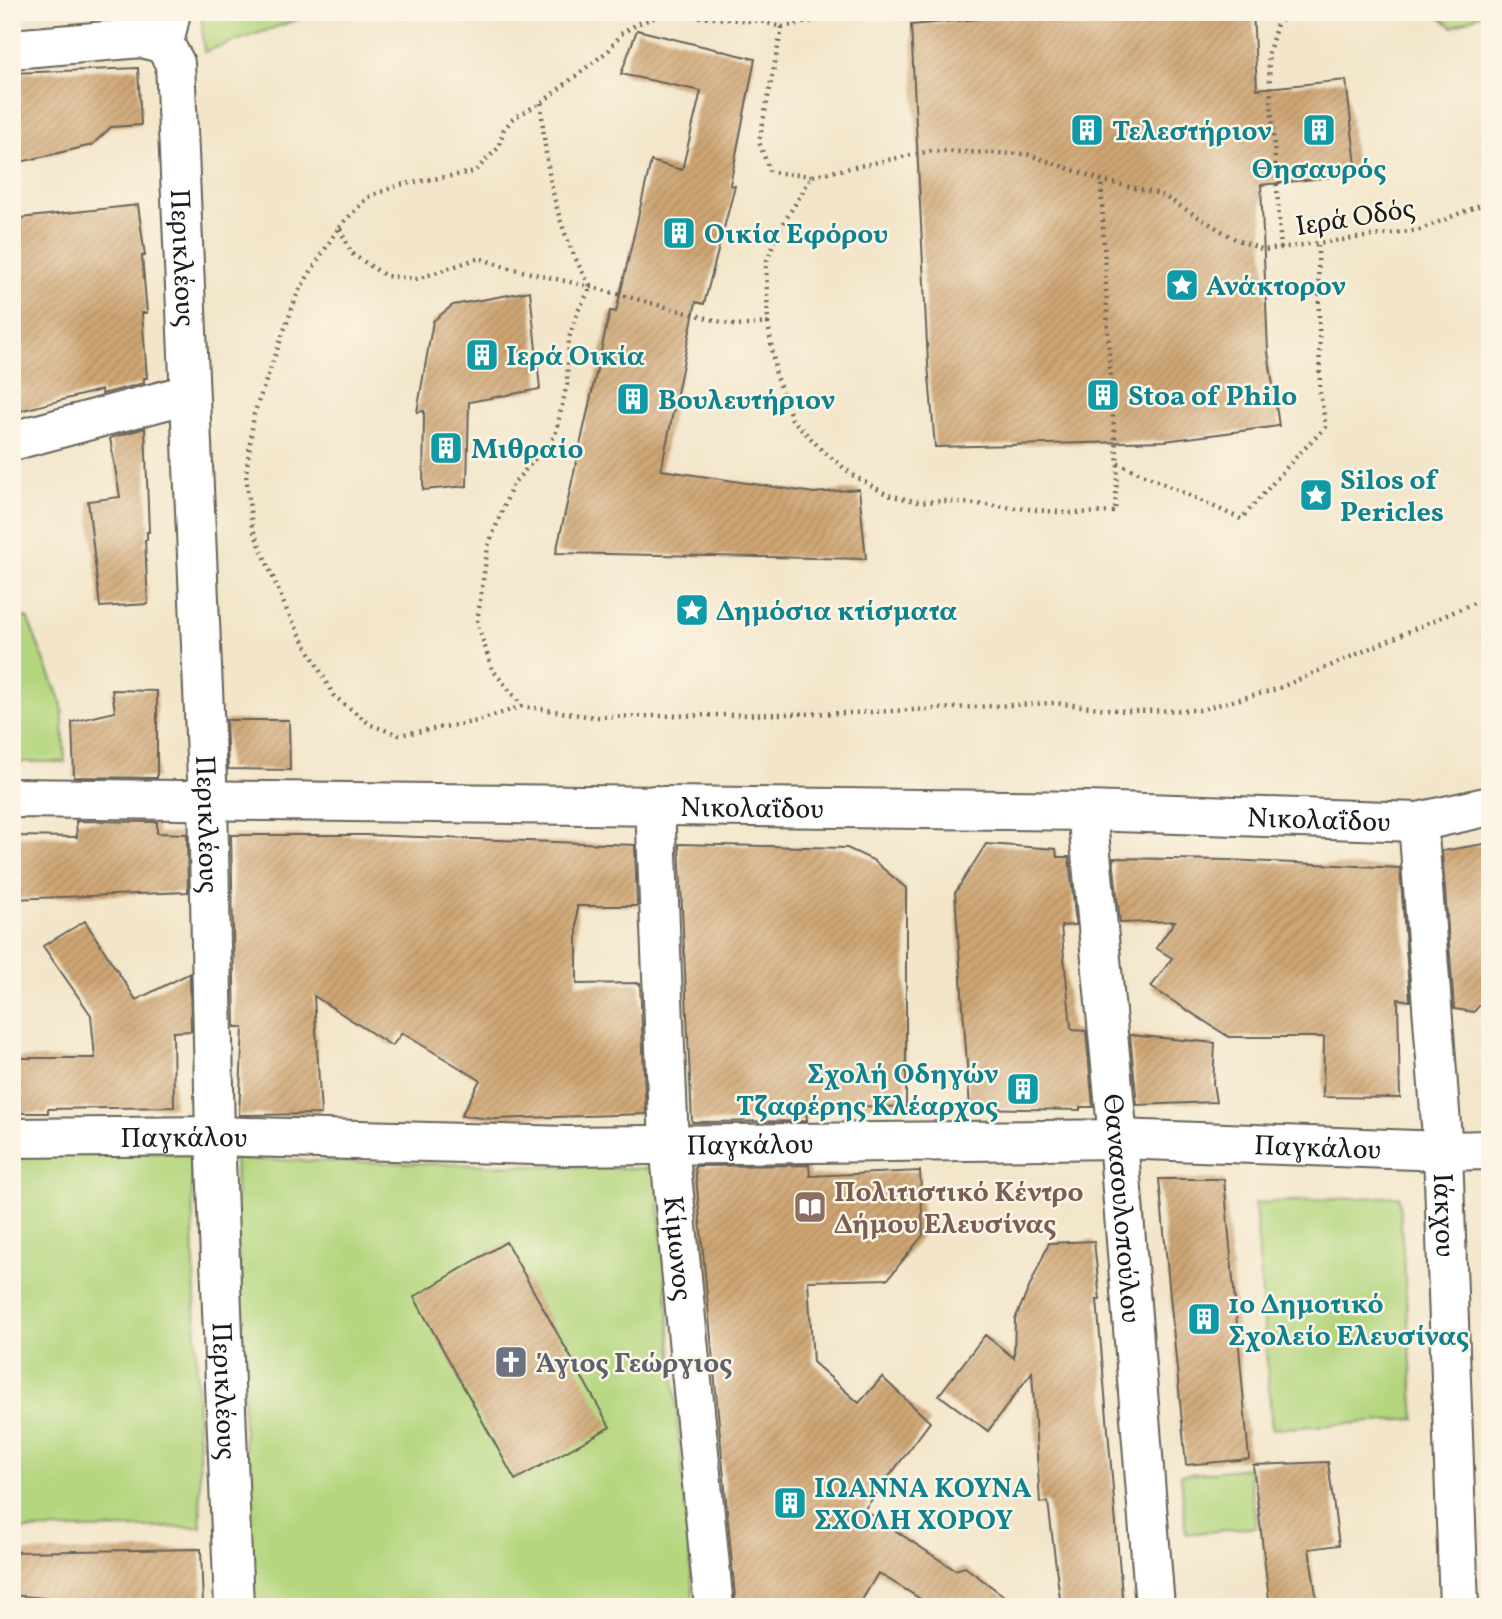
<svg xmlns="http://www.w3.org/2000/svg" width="1502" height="1619" viewBox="0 0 1502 1619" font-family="Vollkorn,serif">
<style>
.green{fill:#b4d67e;stroke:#68794d;stroke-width:2}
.building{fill:url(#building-hatch)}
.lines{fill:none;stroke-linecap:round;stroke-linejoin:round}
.minor-casing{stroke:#676259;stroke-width:42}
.major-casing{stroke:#676259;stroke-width:42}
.path{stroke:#676259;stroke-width:4.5;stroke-dasharray:2 5;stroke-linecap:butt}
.minor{stroke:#fff;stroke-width:38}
.major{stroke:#fff;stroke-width:38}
.labels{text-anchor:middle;stroke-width:5;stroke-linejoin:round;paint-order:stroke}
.culture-label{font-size:28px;font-weight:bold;fill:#0d838f;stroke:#fcf5e5;text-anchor:start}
.street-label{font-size:28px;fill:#1c1c1c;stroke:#fcf5e5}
.education-label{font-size:28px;font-weight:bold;fill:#785e54;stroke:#fcf5e5;text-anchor:start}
.worship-label{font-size:28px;font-weight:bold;fill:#5b616d;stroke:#fcf5e5;text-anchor:start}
</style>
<defs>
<pattern id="building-hatch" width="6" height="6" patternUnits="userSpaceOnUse" patternTransform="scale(1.75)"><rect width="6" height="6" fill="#cea573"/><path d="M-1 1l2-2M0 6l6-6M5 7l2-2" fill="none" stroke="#b08d63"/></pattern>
</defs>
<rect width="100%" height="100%" fill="#fcf5e5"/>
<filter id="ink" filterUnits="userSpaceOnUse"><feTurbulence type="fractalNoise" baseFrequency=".0143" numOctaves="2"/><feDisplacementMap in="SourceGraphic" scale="14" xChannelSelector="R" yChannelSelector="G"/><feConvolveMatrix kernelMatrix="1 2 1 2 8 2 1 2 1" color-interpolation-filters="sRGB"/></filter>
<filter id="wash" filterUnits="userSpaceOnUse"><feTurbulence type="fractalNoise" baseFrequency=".00686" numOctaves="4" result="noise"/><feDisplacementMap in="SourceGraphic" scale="28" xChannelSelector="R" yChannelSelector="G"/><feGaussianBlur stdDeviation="1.57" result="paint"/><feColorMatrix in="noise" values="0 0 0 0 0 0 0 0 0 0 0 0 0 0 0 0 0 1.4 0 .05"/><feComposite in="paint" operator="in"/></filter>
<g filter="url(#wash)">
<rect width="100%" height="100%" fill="#f2e5c9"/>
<!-- green -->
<path class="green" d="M201,12H320L204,52Z
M1432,12H1485L1453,27Z
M27,617L62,705L65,762H12V619Z
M191,1152L201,1527L12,1530V1154Z
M235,1159L656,1169L694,1607H250Z
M1399,1196L1415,1419L1272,1429L1255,1203Z
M1249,1468L1256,1527L1186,1534L1181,1475Z"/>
<g id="blocks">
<!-- building -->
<path class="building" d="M1062,12H1253L1257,89L1346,80L1357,174L1261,185L1268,352L1279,426L1165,441L935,447L928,364L911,25Z
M637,30L755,59L730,185L735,186L704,304L696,302L661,470L814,493L859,489L866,559L556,553L610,311L616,312L651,161L682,170L701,91L621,74Z
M138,68L141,125L111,127L92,145L12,164V73Z
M138,205L145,256H142L147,313H142L147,378H144V383L102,394L101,390L12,413V219Z
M530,291L540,389L469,402L467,486L423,490L424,411L417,412L433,321L453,305Z
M145,428L149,532H147V540H145L148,604L100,607L88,501L120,497L110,438Z
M112,690L157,691V778L74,777L72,722L115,712Z
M226,720H289L290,770L228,769Z
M76,821L157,822V833L187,834L188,892L12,899V836L77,837Z
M231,835H366L635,845L637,906H577V984L640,983L646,1114L494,1119L461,1116L480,1080L402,1033L392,1046L314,996L321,1114L239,1115L243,1027H235Z
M1490,843V992L1474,1012L1454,1009L1442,851Z
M679,844L847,848L873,860L906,888V1107L806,1105L807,1121L692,1122Z
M986,844L1056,849L1057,857H1069L1076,925L1061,926L1071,1027L1073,1030L1086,1031L1093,1107H1080V1110L970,1108L955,893Z
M1113,858L1229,860L1400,868L1410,1001L1398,999L1400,1098L1323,1097L1324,1037H1229L1151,987L1172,958L1156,948L1175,921L1120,923Z
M85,921L136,1000L190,973L191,1031L173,1032L174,1107L48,1109V1113H12V1058H95L91,1015L43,946Z
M1130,1035L1215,1043L1213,1084L1216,1102L1137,1105Z
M809,1165L810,1176L920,1171L923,1235L888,1279L808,1281L813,1362L859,1403L882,1377L930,1422L864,1510L955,1570L965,1567L1019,1607H934L878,1573L858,1607H736L695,1166Z
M1159,1179H1224L1249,1459L1186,1465Z
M1094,1241L1100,1300H1097L1123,1607H1061L1048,1502L1040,1503L1032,1372L988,1431L939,1395L985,1335L1014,1358L1015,1319L1049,1243Z
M506,1242L610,1427L515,1480L414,1297Z
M1328,1462L1339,1545L1309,1549L1318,1607H1270L1253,1465Z
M201,1549L203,1607H106V1604L12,1595V1552Z"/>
</g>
</g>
<g filter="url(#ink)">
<use href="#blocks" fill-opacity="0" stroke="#676259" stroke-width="2"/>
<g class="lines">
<defs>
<g id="minor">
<path id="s1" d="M164,44L175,63L208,801L215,1136L234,1607"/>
<path d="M164,44L171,12"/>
<path d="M12,49L142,38L164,44"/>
<path d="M12,441L188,394"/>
<path id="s2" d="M12,798L1087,811L1418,822L1490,806"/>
<path id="s3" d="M655,805L669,1144L714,1607"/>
<path id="s4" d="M1087,811L1118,1139L1155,1607"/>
<path id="s5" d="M1418,822L1443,1151L1459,1607"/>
</g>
<g id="major">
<path id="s6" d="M12,1138L215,1136L567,1146L1118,1139L1443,1151L1490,1150"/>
</g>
</defs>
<!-- minor casing -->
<use href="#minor" class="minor-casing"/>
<!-- major casing -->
<use href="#major" class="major-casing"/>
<!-- path -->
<path class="path" d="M664,14L763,22L782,27L759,142L770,172L812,176
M782,27L858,12
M541,103C546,171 555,228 591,287L578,311L569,338L567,384L555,436L513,484L488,546L477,622L492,669L522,706L593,717L851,713L1054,703L1126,711L1199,710L1277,689L1490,596
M339,227L368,197L399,185L474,172L498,148L504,129L515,117L541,103L609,50L621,34L637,24L664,14
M1281,249L1268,55L1277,24L1294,12
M768,323L776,376L792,419L822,450L854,476L888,495L919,502L945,501L1068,513L1115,512L1118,463L1111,399L1101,180
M1118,463L1241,519L1295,458L1326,427L1320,393L1318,245
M522,706L478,721L399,735L371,725L334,696L287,611L252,527L246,474L254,414L298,292L339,227L352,254L386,276L417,279L479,258L509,268L591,287L737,326L768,323L766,263L777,234L812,176L931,151L1027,154L1101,180L1160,194L1235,239L1264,250L1419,230L1490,201"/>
<!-- minor -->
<use href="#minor" class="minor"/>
<!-- major -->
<use href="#major" class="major"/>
</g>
</g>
<!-- icons -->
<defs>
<symbol id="building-square" viewBox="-11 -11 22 22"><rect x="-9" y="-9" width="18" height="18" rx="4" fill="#0f9aa8" stroke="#fcf5e5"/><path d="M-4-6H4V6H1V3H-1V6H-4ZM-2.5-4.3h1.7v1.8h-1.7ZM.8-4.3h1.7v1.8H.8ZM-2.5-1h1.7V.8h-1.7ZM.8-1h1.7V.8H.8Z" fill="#fff"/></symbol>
<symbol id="sight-square" viewBox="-11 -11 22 22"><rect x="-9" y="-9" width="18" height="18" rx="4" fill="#0f9aa8" stroke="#fcf5e5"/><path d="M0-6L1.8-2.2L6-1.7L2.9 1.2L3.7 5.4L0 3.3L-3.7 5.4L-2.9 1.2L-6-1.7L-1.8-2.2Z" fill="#fff"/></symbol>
<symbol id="library-square" viewBox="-11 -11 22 22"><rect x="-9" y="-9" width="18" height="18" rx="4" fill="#8d6e63" stroke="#fcf5e5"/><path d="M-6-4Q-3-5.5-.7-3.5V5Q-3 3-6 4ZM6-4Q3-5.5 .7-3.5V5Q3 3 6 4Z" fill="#fff"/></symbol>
<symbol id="church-square" viewBox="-11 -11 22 22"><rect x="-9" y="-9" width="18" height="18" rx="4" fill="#6b7280" stroke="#fcf5e5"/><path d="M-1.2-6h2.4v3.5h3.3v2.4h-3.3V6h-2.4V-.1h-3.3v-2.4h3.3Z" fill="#fff"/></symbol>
</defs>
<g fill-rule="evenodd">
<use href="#building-square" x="1068" y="111" width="38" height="38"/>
<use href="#building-square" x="1300" y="111" width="38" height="38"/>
<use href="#building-square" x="660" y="214" width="38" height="38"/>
<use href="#sight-square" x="1163" y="266" width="38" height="38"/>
<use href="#building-square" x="463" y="336" width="38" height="38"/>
<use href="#building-square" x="1084" y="376" width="38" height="38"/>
<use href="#building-square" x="614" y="380" width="38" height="38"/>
<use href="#building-square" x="427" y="429" width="38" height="38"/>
<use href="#sight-square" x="1297" y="476" width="38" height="38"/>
<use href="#sight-square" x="673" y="591" width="38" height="38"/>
<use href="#building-square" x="1004" y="1070" width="38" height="38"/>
<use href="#library-square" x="791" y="1188" width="38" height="38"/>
<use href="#building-square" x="1185" y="1300" width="38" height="38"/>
<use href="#church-square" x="492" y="1343" width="38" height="38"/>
<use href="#building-square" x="771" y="1484" width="38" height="38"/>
</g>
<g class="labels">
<!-- culture labels -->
<g class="culture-label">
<text x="1112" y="140">Τελεστήριον</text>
<text x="1319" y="178" text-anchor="middle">Θησαυρός</text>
<text x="704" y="243">Οικία Εφόρου</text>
<text x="1206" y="295">Ανάκτορον</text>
<text x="506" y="365">Ιερά Οικία</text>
<text x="1128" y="405">Stoa of Philo</text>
<text x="658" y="409">Βουλευτήριον</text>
<text x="471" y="458">Μιθραίο</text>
<text x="1340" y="489">Silos of<tspan x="1340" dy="32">Pericles</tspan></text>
<text x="716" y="620">Δημόσια κτίσματα</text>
<text x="998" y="1083" text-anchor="end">Σχολή Οδηγών<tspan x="998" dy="32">Τζαφέρης Κλέαρχος</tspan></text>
<text x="1228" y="1313">1ο Δημοτικό<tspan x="1228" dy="32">Σχολείο Ελευσίνας</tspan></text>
<text x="814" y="1497">ΙΩΑΝΝΑ ΚΟΥΝΑ<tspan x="814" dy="32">ΣΧΟΛΗ ΧΟΡΟΥ</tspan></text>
</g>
<!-- street labels -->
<g class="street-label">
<text transform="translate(1355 216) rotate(-9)" y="10">Ιερά Οδός</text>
<text dy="10" stroke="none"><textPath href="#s1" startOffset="217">Περικλέους</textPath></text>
<text dy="10" stroke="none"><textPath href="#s2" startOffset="740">Νικολαΐδου</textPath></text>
<text dy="10" stroke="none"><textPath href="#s2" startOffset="1307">Νικολαΐδου</textPath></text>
<text dy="10" stroke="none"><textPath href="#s1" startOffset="784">Περικλέους</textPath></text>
<text dy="10" stroke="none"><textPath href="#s6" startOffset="172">Παγκάλου</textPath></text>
<text dy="10" stroke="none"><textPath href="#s6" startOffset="738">Παγκάλου</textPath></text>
<text dy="10" stroke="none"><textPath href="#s6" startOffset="1306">Παγκάλου</textPath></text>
<text dy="10" stroke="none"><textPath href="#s4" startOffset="399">Θανασουλοπούλου</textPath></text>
<text dy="10" stroke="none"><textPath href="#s5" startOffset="394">Ιάκχου</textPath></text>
<text dy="10" stroke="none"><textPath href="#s3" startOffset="444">Κίμωνος</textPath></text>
<text dy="10" stroke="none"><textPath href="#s1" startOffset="1351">Περικλέους</textPath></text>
</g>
<!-- education labels -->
<g class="education-label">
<text x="834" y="1201">Πολιτιστικό Κέντρο<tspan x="834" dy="32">Δήμου Ελευσίνας</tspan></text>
</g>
<!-- worship labels -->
<g class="worship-label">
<text x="536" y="1372">Άγιος Γεώργιος</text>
</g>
</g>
<!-- margin -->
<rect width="1502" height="1619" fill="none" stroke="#fcf5e5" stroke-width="42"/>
</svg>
